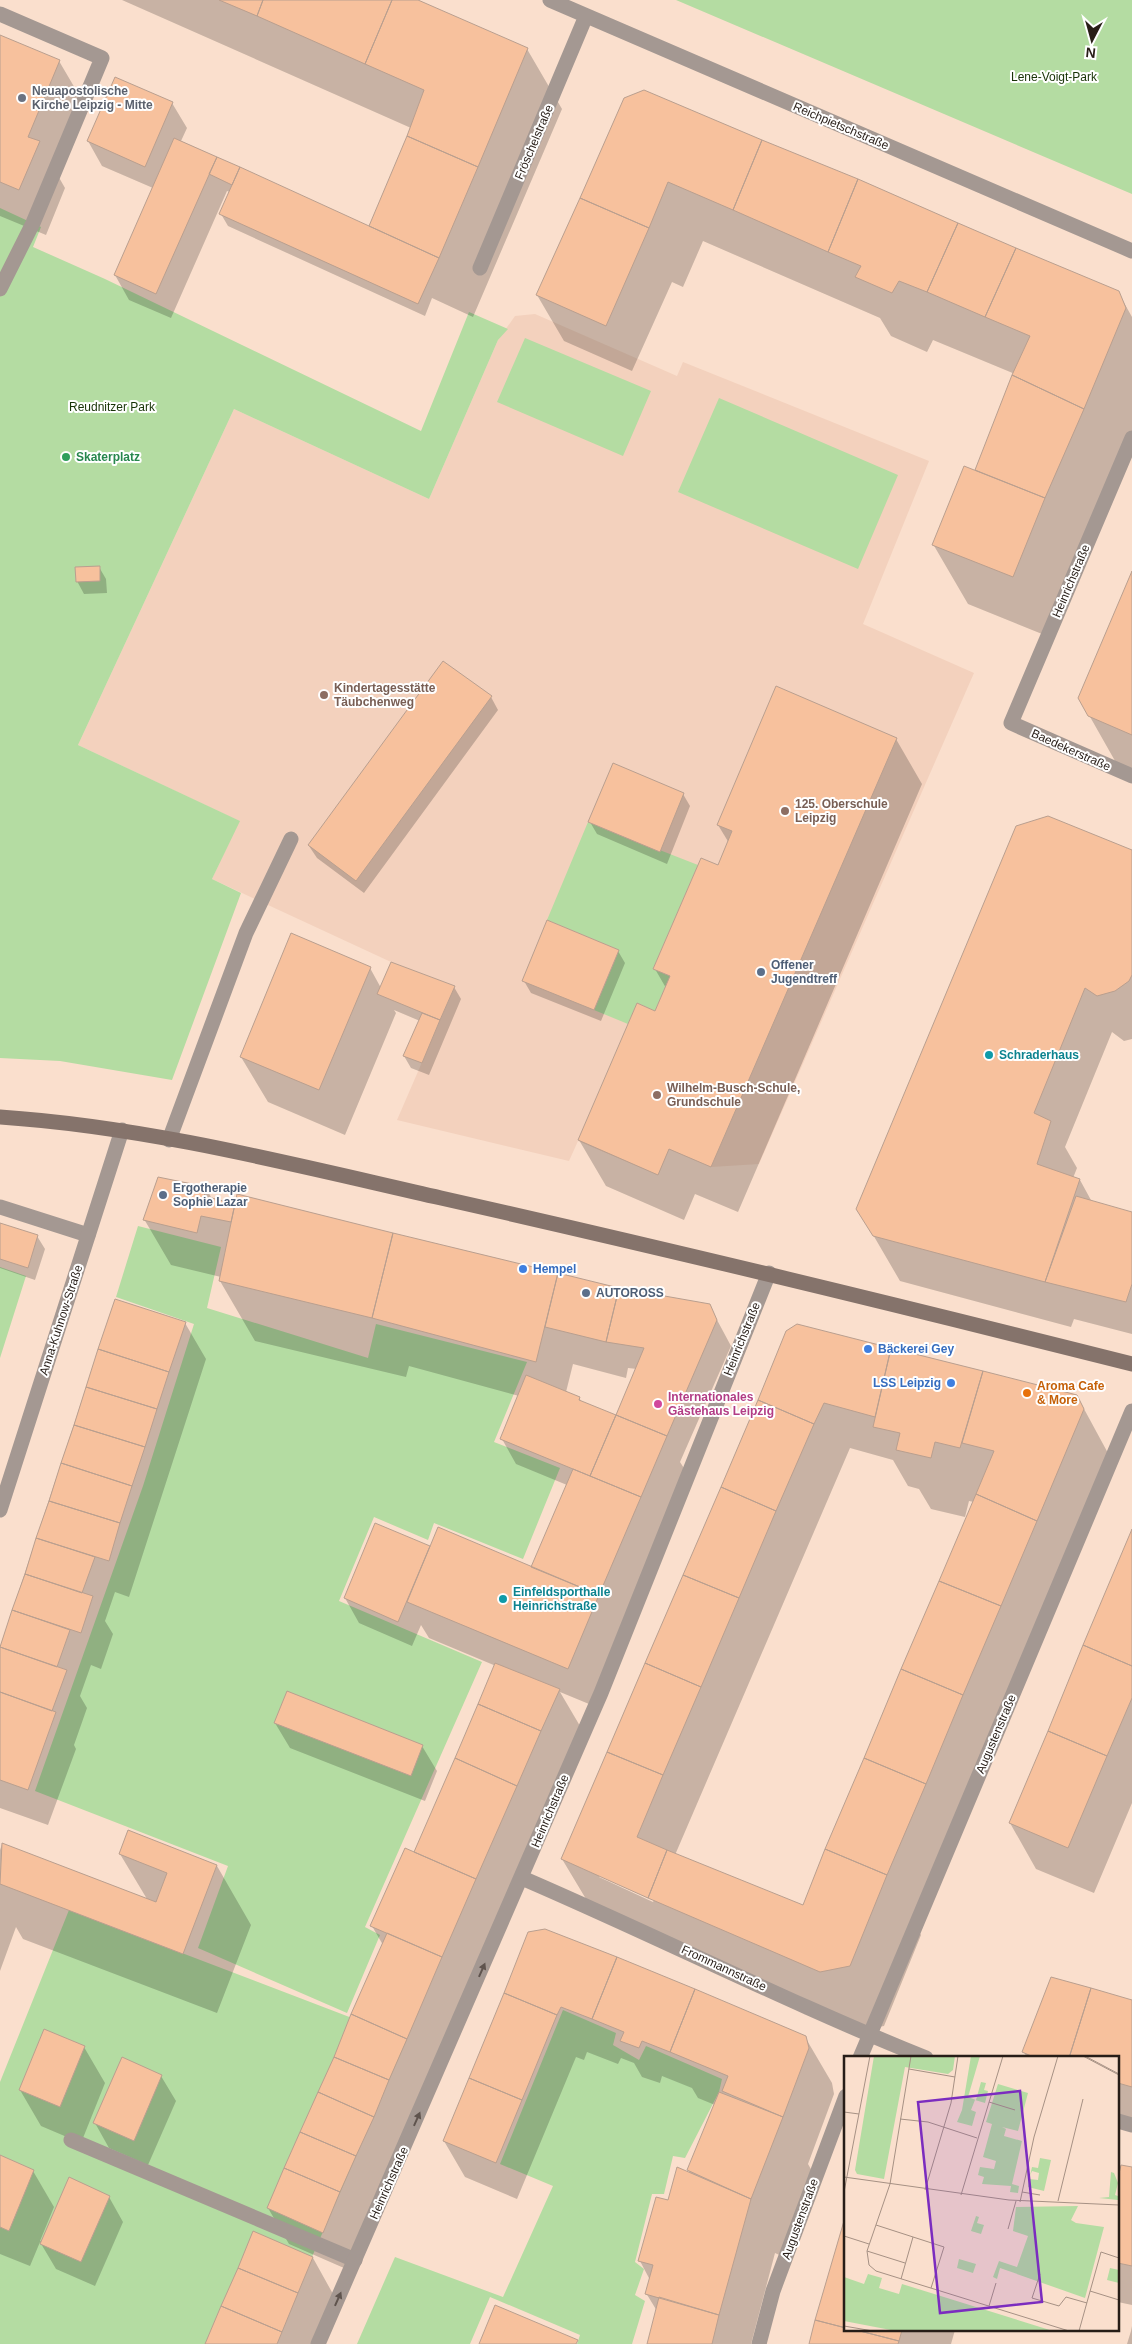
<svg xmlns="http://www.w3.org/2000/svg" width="1132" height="2344" viewBox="0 0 1132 2344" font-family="Helvetica,sans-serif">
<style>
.built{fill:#f3d1bd}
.green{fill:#b4dca2}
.shadow{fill:#0003;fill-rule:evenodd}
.building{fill:#f7c19d;stroke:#b99f8f}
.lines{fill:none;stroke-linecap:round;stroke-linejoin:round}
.lane{stroke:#a49892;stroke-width:15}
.street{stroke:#a49892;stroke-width:15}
.secondary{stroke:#85736b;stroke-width:15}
.oneway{fill:#5f544e}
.worship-dot{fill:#6b7280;stroke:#fff;stroke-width:2}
.leisure-dot{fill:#2e9e5b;stroke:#fff;stroke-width:2}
.education-dot{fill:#8d6e63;stroke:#fff;stroke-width:2}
.service-dot{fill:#5c6f8a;stroke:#fff;stroke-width:2}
.culture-dot{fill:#0f9aa8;stroke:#fff;stroke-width:2}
.shop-dot{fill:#3f7fe0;stroke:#fff;stroke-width:2}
.food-dot{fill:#e8710a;stroke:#fff;stroke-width:2}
.hotel-dot{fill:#d1479c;stroke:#fff;stroke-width:2}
.labels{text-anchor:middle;stroke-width:4;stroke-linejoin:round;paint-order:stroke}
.park-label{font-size:12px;fill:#183307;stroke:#fff}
.worship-label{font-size:12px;font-weight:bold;fill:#5b616d;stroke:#fff;text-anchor:start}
.street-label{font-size:12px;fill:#271d17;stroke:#fff}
.leisure-label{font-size:12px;font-weight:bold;fill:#27864d;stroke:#fff;text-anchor:start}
.education-label{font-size:12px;font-weight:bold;fill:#785e54;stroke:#fff;text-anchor:start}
.service-label{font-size:12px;font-weight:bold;fill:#4e5e75;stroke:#fff;text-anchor:start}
.culture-label{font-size:12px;font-weight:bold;fill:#0d838f;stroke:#fff;text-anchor:start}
.shop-label{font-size:12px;font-weight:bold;fill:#366cbe;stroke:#fff;text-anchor:start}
.food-label{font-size:12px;font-weight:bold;fill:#c56008;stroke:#fff;text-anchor:start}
.hotel-label{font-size:12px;font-weight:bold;fill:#b23c85;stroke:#fff;text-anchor:start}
.inset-road{fill:none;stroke:#a69184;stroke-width:1}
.view{fill:#7b2cbf;fill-opacity:0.15;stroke:#7b2cbf;stroke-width:2.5}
.inset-edge{fill:none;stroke:#271d17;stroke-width:2.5}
</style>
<rect width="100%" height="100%" fill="#fadfcd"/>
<!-- built -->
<path class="built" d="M535,314L677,376L683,362L929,461L863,624L974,673L759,1164L711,1167L669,1149L658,1175L578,1141L569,1161L397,1120L455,986L391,962L212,879L239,821L78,745L234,409L429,499L498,340L515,316Z"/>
<!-- green -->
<path class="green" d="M676,0H1132V194Z
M0,208L41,227L33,247L105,279L421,431L469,312L508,329L498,340L429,499L234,409L78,745L240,821L212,879L241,893L172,1080L60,1061L0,1058Z
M525,338L651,391L623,456L497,402Z
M719,398L898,475L858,569L678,492Z
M588,822L698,865L653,969L670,976L655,1011L637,1003L628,1024L594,1010L619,950L547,920Z
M138,1226L221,1247L207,1308L368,1358L376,1324L527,1362L494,1442L560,1468L523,1559L434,1523L428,1540L374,1517L339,1601L482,1662L365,1927L380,1935L347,2013L198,1948L228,1866L35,1791L143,1486L194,1324L116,1297Z
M0,1267L26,1276L0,1358Z
M69,1910L407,2039L274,2344H0V2082Z
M563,2010L616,2033L613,2045L639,2060L646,2046L722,2079L719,2092L685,2158L673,2156L664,2194H652L635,2262L644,2269L635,2295L645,2301L632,2344H577L580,2335L490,2297L470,2344H357L395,2257L503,2297L553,2186L500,2164Z"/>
<!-- shadow -->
<path class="shadow" d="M122,0H413L527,49L562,109L473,317L432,298L425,316L228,226L221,214L230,192L227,191L171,318L129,300L115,275L153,188L102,166L88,141L172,103L187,128L181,141L370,228L411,128Z
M0,36L59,61L86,107L57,174L65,188L46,235L0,216Z
M625,99L1118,292L1132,317V435L1047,636L968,604L933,544L976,471L1015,374L933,340L927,352L891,336L880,318L703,241L683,287L672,282L632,371L564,341L537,295Z
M99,567L106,579L107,593L84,594L77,581Z
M1132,574V779L1123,775L1089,715Z
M491,697L498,710L364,893L317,858L309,846Z
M896,739L922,784L738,1212L695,1194L684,1220L606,1186L579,1140L656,1012L666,988L655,969L718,866L729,843L718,825Z
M683,794L690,806L667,864L597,834L590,822Z
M1132,852V1039L1124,1041L1112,1032L1065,1147L1077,1168L1073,1178L1080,1180L1092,1202L1132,1213V1334L1074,1319L1071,1327L900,1281L858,1209Z
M618,951L625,963L601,1021L531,993L524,981Z
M370,968L381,988L454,987L461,999L429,1075L411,1068L404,1056L420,1021L394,1010L396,1013L345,1135L268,1102L241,1057Z
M206,1188L212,1199L236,1205L394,1235L619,1289L709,1305L731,1346L680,1462L687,1473L589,1704L560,1692L580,1726L344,2268L289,2244L268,2208L383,1945L372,1926L414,1854L496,1666L429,1638L421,1625L412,1646L359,1623L345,1598L429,1547L430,1549L532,1569L567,1485L516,1464L502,1439L519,1396L409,1366L406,1377L255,1341L220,1281L221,1277L171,1265L144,1219ZM573,1364L626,1378L628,1368L637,1369L616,1416L582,1402L579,1398L566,1392Z
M0,1224L37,1236L45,1249L35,1280L0,1268Z
M115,1300L185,1323L206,1359L129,1597L115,1592L105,1621L113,1634L101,1669L91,1665L80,1696L87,1708L74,1745L76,1749L48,1825L0,1808V1648Z
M798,1326L1077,1396L1109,1455L913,1921L921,1935L884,2026L855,2031L589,1904L562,1859ZM850,1448L893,1460L908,1486L919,1489L931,1509L965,1517L969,1501L974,1502L803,1907L675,1855ZM599,1875L654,1900L653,1902L599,1877Z
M1132,1535V1803L1094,1893L1036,1869L1010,1823Z
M275,1723L422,1746L437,1771L425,1801L290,1748Z
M2,1844L147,1899L120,1854L217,1866L251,1925L217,2013L23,1939L16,1927L0,1971V1850Z
M505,1994L805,2037L832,2083L834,2094L808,2164L816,2178L786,2258L775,2253L751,2344H648L657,2311L646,2293L650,2280L640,2261L669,2202L691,2174L688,2170L715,2105L698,2098L692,2088L662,2076L660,2083L642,2077L634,2063L621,2058L618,2064L587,2052L584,2060L576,2057L517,2199L465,2177L444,2141Z
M1132,2001V2125L1118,2122V2058H1027L1024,2052Z
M84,2047L105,2083L81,2143L41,2126L20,2090Z
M161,2076L176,2101L148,2165L109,2148L95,2123Z
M0,2157L33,2171L54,2207L40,2241L42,2242L109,2197L123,2222L95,2286L56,2269L40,2242L30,2266L0,2254Z
M1118,2166L1132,2170V2305L1118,2302Z
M313,2258L333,2294L312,2344H207Z
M1132,2326V2344H1127L1131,2331Z
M846,2330H955L951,2344H812Z"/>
<!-- building -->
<path class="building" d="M219,0H263L257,16Z
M263,0H392L365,64L257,16Z
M392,0H418L528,48L478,167L407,136L424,90L365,64Z
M0,35L60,60L28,137L40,141L19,190L0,182Z
M115,77L173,102L145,167L87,141Z
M644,90L762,140L733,210L668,182L649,228L580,198L624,98Z
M407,136L478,167L439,258L369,226Z
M174,138L217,157L156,294L114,275Z
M762,140L858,179L828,252L733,210Z
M217,157L240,167L232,185L209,174Z
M240,167L439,258L418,304L219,214Z
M858,179L958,223L927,292L899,281L892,293L855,277L861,266L828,252Z
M580,198L649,228L606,326L536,295Z
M958,223L1016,248L985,317L927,292Z
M1016,248L1119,291L1126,308L1084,409L1012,375L1030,336L985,317Z
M1012,375L1084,409L1045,498L975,470Z
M964,466L1045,498L1013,577L932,545Z
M100,566V581L76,582L75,567Z
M1132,571V735L1088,716L1078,698Z
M443,661L492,696L356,881L308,845Z
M776,686L897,738L711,1167L669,1149L658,1175L578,1140L637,1003L655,1011L670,976L653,969L701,858L718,865L732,831L717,825Z
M613,763L684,793L660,852L588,822Z
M1048,816L1132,850V975L1129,981L1115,991L1097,996L1085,988L1034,1113L1051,1121L1037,1164L1080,1179L1045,1282L873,1236L856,1209L1016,826Z
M547,920L619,950L594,1010L522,981Z
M291,933L371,967L319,1090L240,1057Z
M391,962L455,986L440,1020L377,994Z
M422,1013L440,1020L422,1063L403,1056Z
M158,1177L207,1187L204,1196L235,1204L231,1222L201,1216L197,1233L143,1220Z
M237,1194L393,1233L372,1318L219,1281Z
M1076,1196L1132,1212V1284L1126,1302L1045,1282Z
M0,1223L38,1235L28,1268L0,1259Z
M393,1233L558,1273L536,1362L372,1318Z
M558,1273L619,1288L606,1342L545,1327Z
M619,1288L710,1304L717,1320L667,1436L616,1415L644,1348L606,1342Z
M115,1299L186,1322L169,1372L98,1349Z
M797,1324L891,1348L875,1417L824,1403L814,1424L758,1400L786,1331Z
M891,1348L983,1371L960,1448L935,1442L931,1458L896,1450L900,1433L873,1427Z
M98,1349L169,1372L157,1409L86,1387Z
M983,1371L1077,1395L1084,1409L1037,1521L976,1494L994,1451L962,1443Z
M526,1375L580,1397L579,1400L616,1415L590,1476L500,1439Z
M86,1387L157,1409L145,1447L74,1425Z
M758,1400L814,1424L776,1511L721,1487Z
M616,1415L667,1436L641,1497L590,1476Z
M74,1425L145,1447L132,1486L61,1463Z
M61,1463L132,1486L120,1523L49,1501Z
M573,1469L641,1497L599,1595L531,1567Z
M721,1487L776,1511L739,1598L683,1575Z
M976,1494L1037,1521L1001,1606L939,1581Z
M49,1501L120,1523L109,1561L36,1538Z
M375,1523L430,1546L398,1622L344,1598Z
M438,1527L599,1595L568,1669L407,1602Z
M1132,1529V1666L1083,1645Z
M36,1538L95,1557L82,1593L25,1574Z
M25,1574L93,1596L81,1633L12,1610Z
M683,1575L739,1598L701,1687L645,1663Z
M939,1581L1001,1606L963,1695L901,1669Z
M12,1610L70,1630L57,1667L0,1647Z
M1083,1645L1132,1666V1698L1107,1756L1048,1731Z
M0,1647L67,1670L52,1711L0,1692Z
M495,1663L560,1689L541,1731L478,1704Z
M645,1663L701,1687L663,1775L607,1752Z
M901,1669L963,1695L926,1784L864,1758Z
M287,1691L423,1745L411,1776L274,1723Z
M0,1692L56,1712L28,1790L0,1780Z
M478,1704L541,1731L517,1786L455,1758Z
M1048,1731L1107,1756L1068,1848L1009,1823Z
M607,1752L663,1775L637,1837L667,1850L648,1898L561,1859Z
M455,1758L517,1786L476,1879L414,1852Z
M864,1758L926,1784L887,1875L825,1849Z
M128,1830L217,1865L183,1954L0,1884L2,1843L156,1902L167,1873L119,1854Z
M405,1848L476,1879L442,1957L370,1926Z
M825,1849L887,1875L850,1966L820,1972L648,1898L667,1850L803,1905Z
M545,1929L617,1957L592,2019L561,2007L557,2015L504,1993L528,1932Z
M387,1933L442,1957L407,2039L351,2014Z
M617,1957L695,1989L670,2052L642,2041L639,2048L620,2041L624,2032L592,2019Z
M1051,1977L1091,1988L1069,2058H1036L1022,2052Z
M1091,1988L1132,2000V2087L1118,2083V2058H1069Z
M695,1989L806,2036L809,2048L783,2117L722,2091L728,2076L670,2052Z
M504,1993L557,2015L522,2100L469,2078Z
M351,2014L407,2039L389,2080L334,2057Z
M44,2029L85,2046L60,2107L19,2090Z
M122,2057L162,2075L134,2141L93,2123Z
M334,2057L389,2080L374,2117L318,2092Z
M469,2078L522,2100L496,2163L443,2141Z
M318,2092L374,2117L356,2156L300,2132Z
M719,2092L783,2117L751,2199L687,2170Z
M300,2132L356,2156L340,2192L284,2168Z
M0,2155L34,2170L9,2231L0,2227Z
M1121,2165L1132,2167V2266L1118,2263V2178Z
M677,2167L751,2199L719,2315L645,2294L653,2265L638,2261L656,2197L668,2200Z
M284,2168L340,2192L323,2233L267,2208Z
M69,2177L110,2196L81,2262L40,2244Z
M846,2214V2328L815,2320Z
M253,2231L313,2257L298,2293L238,2268Z
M238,2268L298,2293L282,2332L221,2306Z
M659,2297L719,2315L712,2344H647Z
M495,2305L578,2340L576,2344H479Z
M221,2306L282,2332L277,2344H205Z
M815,2320L846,2328V2330H856L899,2341L898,2344H809Z
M856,2330H902L899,2341Z"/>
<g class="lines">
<!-- lane -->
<path class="lane" d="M0,14L102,58L33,223L0,289
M169,1140L246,933L291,839
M0,1207L88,1235
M71,2140L355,2260"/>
<!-- street -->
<path class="street" d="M550,0L1132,251
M480,268L586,16
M1132,438L1011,723L1132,776
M0,1510L122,1130
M522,1878C657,1936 789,2003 926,2058
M860,2058L1132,1411
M1118,2121L1132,2125
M318,2344L601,1693L769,1273
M759,2344L773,2291L846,2096"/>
<!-- secondary -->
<path class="secondary" d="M0,1117C149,1127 295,1165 441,1198C672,1250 902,1306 1132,1364"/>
</g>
<!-- one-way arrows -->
<defs><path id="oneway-solid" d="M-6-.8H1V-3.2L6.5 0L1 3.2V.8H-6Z" transform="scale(1.25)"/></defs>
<g class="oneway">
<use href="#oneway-solid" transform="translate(482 1970) rotate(-66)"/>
<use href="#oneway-solid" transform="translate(417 2119) rotate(-66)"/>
<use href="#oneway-solid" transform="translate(338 2299) rotate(-66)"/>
</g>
<!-- markers -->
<circle class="worship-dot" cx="22" cy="98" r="5"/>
<circle class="leisure-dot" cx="66" cy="457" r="5"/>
<g class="education-dot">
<circle cx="324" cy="695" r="5"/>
<circle cx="785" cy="811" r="5"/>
<circle cx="657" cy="1095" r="5"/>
</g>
<g class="service-dot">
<circle cx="761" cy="972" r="5"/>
<circle cx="163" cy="1195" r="5"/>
<circle cx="586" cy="1293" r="5"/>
</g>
<g class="culture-dot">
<circle cx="989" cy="1055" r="5"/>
<circle cx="503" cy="1599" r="5"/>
</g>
<g class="shop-dot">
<circle cx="523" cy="1269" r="5"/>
<circle cx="868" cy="1349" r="5"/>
<circle cx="951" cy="1383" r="5"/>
</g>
<circle class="food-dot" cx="1027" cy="1393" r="5"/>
<circle class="hotel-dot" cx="658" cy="1404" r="5"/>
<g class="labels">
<!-- park labels -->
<g class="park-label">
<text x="1054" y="81">Lene-Voigt-Park</text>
<text x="112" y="411">Reudnitzer Park</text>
</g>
<!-- worship labels -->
<g class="worship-label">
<text x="32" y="95">Neuapostolische<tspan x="32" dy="14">Kirche Leipzig - Mitte</tspan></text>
</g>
<!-- street labels -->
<g class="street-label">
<text transform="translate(841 126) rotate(23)" y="4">Reichpietschstraße</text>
<text transform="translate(534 142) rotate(-67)" y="4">Fröschelstraße</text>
<text transform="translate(1071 581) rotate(-67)" y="4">Heinrichstraße</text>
<text transform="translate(1071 750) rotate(24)" y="4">Baedekerstraße</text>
<text transform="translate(61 1320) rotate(-72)" y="4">Anna-Kuhnow-Straße</text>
<text transform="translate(742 1339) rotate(-68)" y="4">Heinrichstraße</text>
<text transform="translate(996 1734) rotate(-67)" y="4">Augustenstraße</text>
<text transform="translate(550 1811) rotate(-67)" y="4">Heinrichstraße</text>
<text transform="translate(724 1968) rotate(25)" y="4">Frommannstraße</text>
<text transform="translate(389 2183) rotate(-66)" y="4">Heinrichstraße</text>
<text transform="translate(800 2219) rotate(-70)" y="4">Augustenstraße</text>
</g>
<!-- leisure labels -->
<g class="leisure-label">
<text x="76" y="461">Skaterplatz</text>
</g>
<!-- education labels -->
<g class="education-label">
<text x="334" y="692">Kindertagesstätte<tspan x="334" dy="14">Täubchenweg</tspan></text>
<text x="795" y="808">125. Oberschule<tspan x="795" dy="14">Leipzig</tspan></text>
<text x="667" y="1092">Wilhelm-Busch-Schule,<tspan x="667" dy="14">Grundschule</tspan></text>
</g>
<!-- service labels -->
<g class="service-label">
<text x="771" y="969">Offener<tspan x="771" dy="14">Jugendtreff</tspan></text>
<text x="173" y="1192">Ergotherapie<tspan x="173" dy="14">Sophie Lazar</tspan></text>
<text x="596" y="1297">AUTOROSS</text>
</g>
<!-- culture labels -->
<g class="culture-label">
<text x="999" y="1059">Schraderhaus</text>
<text x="513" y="1596">Einfeldsporthalle<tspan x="513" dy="14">Heinrichstraße</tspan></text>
</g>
<!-- shop labels -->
<g class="shop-label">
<text x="533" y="1273">Hempel</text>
<text x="878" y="1353">Bäckerei Gey</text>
<text x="941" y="1387" text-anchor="end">LSS Leipzig</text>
</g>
<!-- food labels -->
<g class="food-label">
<text x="1037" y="1390">Aroma Cafe<tspan x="1037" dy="14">&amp; More</tspan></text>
</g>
<!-- hotel labels -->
<g class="hotel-label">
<text x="668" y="1401">Internationales<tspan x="668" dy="14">Gästehaus Leipzig</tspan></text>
</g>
</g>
<!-- overview -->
<g transform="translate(844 2056)">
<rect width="275" height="275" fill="#fadfcd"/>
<path d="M30,0H111L109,14L104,18L61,11L40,123L13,118L11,114ZM127,0H136L124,41L132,44L137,26L142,27L140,34L144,35L141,47L131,44L127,54L132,56L128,70L113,66L118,54ZM154,28L184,37L174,75L158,71L162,73L160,80L178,85L168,128L175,130L174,137L166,136L167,130L138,128L140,121L134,119L136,111L150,113L152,105L139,101L148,68L142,66ZM196,102L207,104L200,135L184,131L185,123L194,124L195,117L188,115L186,120L188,111L194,112ZM267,116L270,117L274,127L271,139L274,140V144L255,142L265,141ZM234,150L227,164L232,167L260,171L241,242L156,212L153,223L149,221L155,205L173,211L184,180L169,175L172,151ZM132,160L135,161L133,167L140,169L137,178L127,175ZM115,203L132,208L129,217L113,212ZM266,212L275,214V227L263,224ZM24,218L38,222L35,232L55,238L58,228L209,275H52L0,265V221L20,228Z" fill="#b4dca2"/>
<path class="inset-road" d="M67,0L46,128L23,195L25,209L32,215L225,275M239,0L275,19M241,0L275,18M65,13L111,21M145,46L171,54M0,56L15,58M56,63L84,66L133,82M0,121L165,144L275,149M81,134L107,47L114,0M0,136L26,0M178,136L196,139M117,139L159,0M214,145L239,43M176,146L190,81L214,0M32,169L100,191L87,232M164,173L172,145M0,180L25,188M23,195L61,207M196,218L188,242L215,250L222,241L243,247M57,223L69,181M246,235L275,244M145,250L152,227M0,270L29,275M235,275L257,196L275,202"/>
<path class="view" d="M176,35L198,246L96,257L74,46Z"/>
<rect width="275" height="275" class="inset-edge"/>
</g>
<!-- north arrow -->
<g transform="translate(1092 40) rotate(186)" stroke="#ffffff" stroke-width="4" paint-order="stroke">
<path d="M0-4L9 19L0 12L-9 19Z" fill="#271d17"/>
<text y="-8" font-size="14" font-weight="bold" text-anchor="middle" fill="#271d17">N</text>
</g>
</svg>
